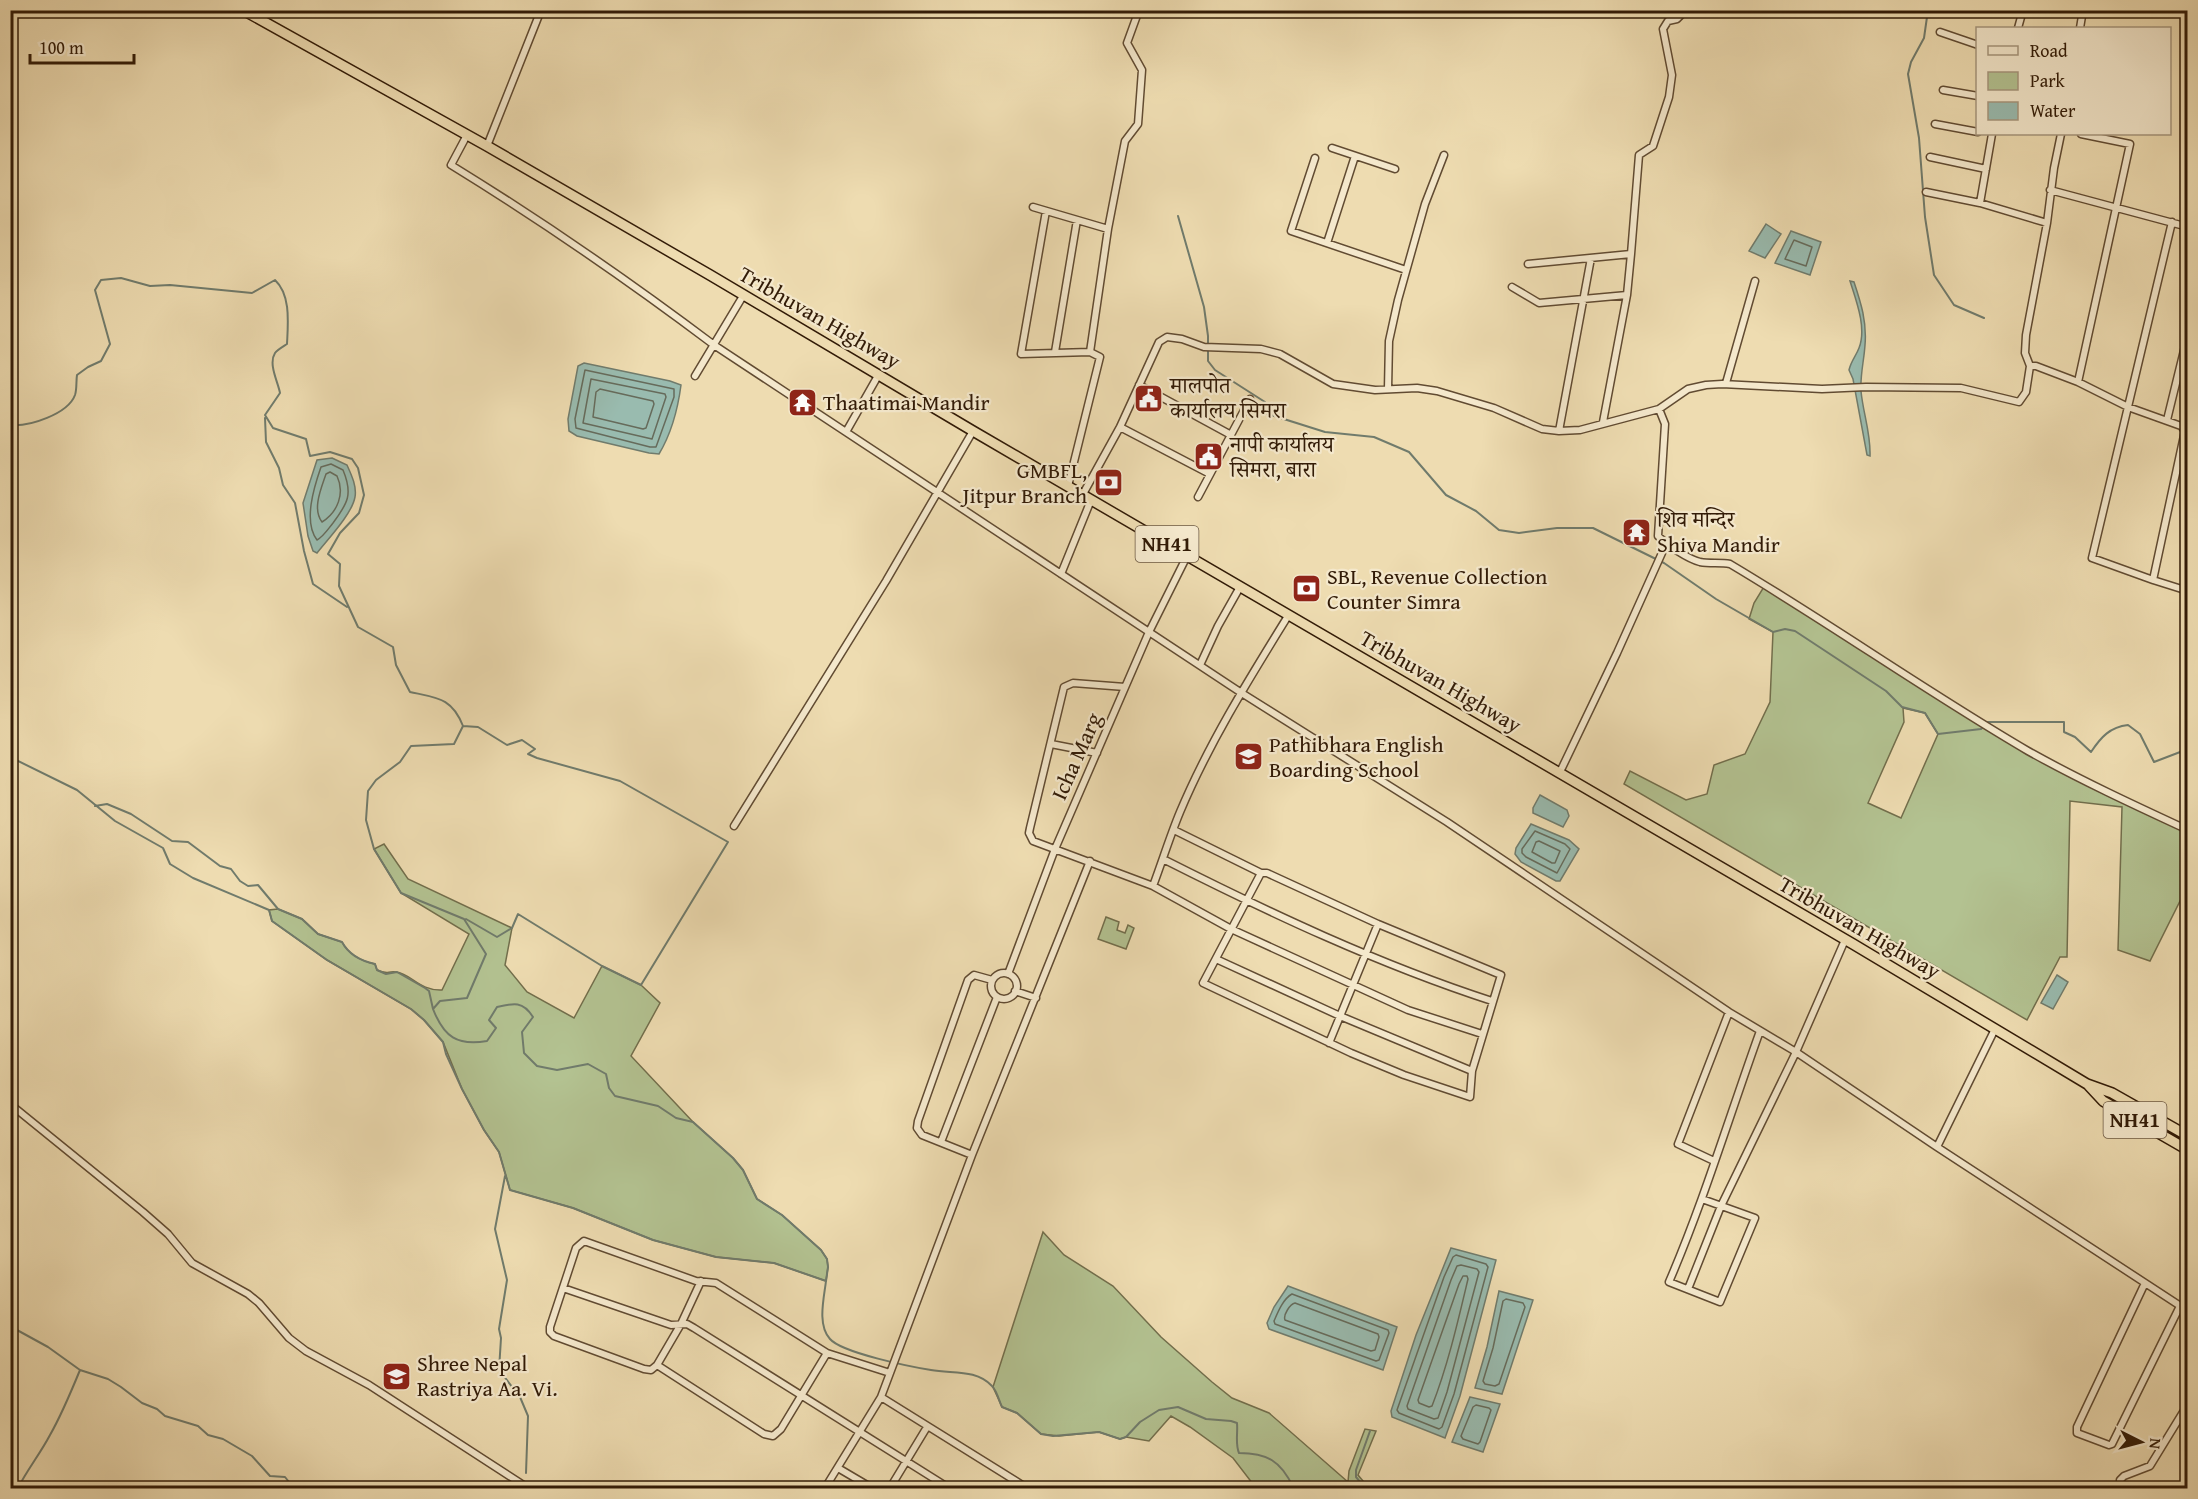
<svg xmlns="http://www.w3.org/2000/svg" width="2198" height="1499" viewBox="0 0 2198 1499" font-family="'Gentium Book Plus','Noto Serif Devanagari',serif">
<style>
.green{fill:#b3c291;stroke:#726e4c;stroke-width:1.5;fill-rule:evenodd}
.water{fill:#99bbaf;stroke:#707b6c;stroke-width:1.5}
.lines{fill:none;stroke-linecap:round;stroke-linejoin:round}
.shore{stroke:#666b5b;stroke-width:1.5}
.stream{stroke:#707b6c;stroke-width:2}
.minor-casing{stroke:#614b32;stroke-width:9}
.trunk-casing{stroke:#321b07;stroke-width:12}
.minor{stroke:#f4e8cc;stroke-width:6}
.trunk{stroke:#eedcb1;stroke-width:9}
.labels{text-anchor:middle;stroke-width:4.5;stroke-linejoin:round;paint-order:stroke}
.shield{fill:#f4e8cc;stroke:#6c5842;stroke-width:1.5}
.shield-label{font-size:21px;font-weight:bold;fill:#321b07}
.street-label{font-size:22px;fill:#321b07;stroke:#f4e8cc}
.poi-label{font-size:22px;fill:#321b07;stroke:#f4e8cc;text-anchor:start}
</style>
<rect width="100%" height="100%" fill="#eedcb1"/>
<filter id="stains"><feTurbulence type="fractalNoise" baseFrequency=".00333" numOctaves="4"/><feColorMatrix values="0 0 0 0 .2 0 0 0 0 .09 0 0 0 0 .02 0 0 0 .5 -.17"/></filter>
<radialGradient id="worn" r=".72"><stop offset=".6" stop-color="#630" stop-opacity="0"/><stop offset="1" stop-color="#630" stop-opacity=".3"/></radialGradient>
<!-- green -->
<path class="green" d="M1765,585L1988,727L2072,775L2187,830V887L2150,961L2118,950L2122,807L2070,801L2067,957H2060L2027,1020L1624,784L1630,771L1686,800L1707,794L1714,765L1745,754L1770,702L1773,632L1749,619L1754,603ZM1903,708L1925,713L1938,734L1901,818L1868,803L1904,722Z
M384,844L408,879L512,928L505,965L527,992L574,1018L602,966L641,985L660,1003L631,1056L693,1122L733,1158L743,1170L757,1199L782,1215L821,1250L827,1259L828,1267L826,1281L774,1263L716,1257L653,1240L573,1208L510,1190L499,1152L484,1130L462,1089L443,1042L424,1020L411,1009L327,960L272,921L269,910L278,909L302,919L318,934L342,942C349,955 361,961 375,964L377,970C388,975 387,971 396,972C412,974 419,991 442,990L469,934L401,893L374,849Z
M1106,917L1119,922L1117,930L1125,933L1128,925L1134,928L1126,949L1098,939Z
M1043,1232L1064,1255L1113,1286L1161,1337L1212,1382L1232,1398L1269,1413L1348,1482L1349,1471L1365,1429L1376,1431L1358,1475L1369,1488H1256L1233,1458L1190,1427L1171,1416L1149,1441L1126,1437L1120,1439L1099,1432L1059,1436L1041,1434L1017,1413L1002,1407L993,1387Z"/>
<!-- water -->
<path class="water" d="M1766,224L1781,234L1765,258L1749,251Z
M1791,231L1821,242L1810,275L1775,263Z
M1850,281L1854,282C1861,303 1867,322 1865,345C1864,361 1860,375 1861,391C1863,413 1871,434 1870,456L1867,455L1853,379L1849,370C1851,361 1856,356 1859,348C1867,328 1856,300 1850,281Z
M584,363L670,381L681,385C678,408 671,434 659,454L649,453L577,436L569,431L568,419L578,366Z
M332,458L347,465C351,474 357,486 355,497C352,514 328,539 317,553L313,551L308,536L303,503L317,460Z
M1540,795L1567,810L1569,816L1563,827L1533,813V808Z
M1531,824L1569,840L1579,849L1560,881H1556L1521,862L1515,854L1516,848Z
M2057,975L2068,982L2053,1009L2041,1003Z
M1451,1248L1496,1260L1460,1396L1445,1438L1392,1417L1391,1411L1416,1335Z
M1288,1286L1397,1327L1383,1370L1269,1329L1267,1323L1274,1307Z
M1499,1291L1533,1300L1502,1394L1475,1388L1487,1347Z
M1470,1397L1500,1404L1483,1452L1452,1442Z"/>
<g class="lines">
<!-- shore -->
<path class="shore" d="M1794,240L1812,247L1806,266L1785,259Z
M585,370L674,389V397L656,447H650L576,428L575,419Z
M591,379L665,394L666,397L652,439L583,423Z
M600,389L653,401L654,404L646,428L643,429L593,417L596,392Z
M331,464L343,470C353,494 348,503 333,523C328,529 324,536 317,540C303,522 314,487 321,467Z
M330,472L337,476C345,493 338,512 322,522C312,509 321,489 326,474Z
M1535,831L1565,844L1570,849L1557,873L1526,857L1522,853V849Z
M1539,841L1560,851L1555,863H1552L1532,852L1536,842Z
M1456,1255L1486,1264L1488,1267L1454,1394L1442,1427L1439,1429L1399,1413L1397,1410L1444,1277L1453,1257Z
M1461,1265L1477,1269L1479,1272L1447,1392L1438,1418L1434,1419L1408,1409L1407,1406L1451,1280L1457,1266Z
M1467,1276L1468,1279C1458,1321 1448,1365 1432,1406L1429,1407L1419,1403L1418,1400L1459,1284L1463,1276Z
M1292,1294L1388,1330L1389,1333L1379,1360L1376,1361L1275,1324L1274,1321C1278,1312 1283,1299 1292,1294Z
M1506,1299L1523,1303L1525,1307L1499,1384L1495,1386L1485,1384L1483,1381L1493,1348L1503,1301Z
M1295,1303L1378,1334L1379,1337L1375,1350L1371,1351L1285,1320C1283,1315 1290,1304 1295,1303Z
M1476,1405L1489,1408L1491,1410L1480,1442L1478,1444L1463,1439L1461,1436L1473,1407Z"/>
<!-- stream -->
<path class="stream" d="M1928,10L1924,38L1911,62L1908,74L1919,138L1925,217L1934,275L1954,305L1984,318
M2175,10L2188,21
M1178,216L1204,307L1208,336V361L1215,370L1265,402V413L1325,432L1374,437L1409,452L1446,495L1476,511L1499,530L1519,533L1557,528H1593L1664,563L1716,599L1773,632L1785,629L1795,631L1886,691L1902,707L1925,713L1938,734L1981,729L1988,722H2064V732L2075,737L2091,752C2101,737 2110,727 2128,725L2140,734L2154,762L2188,749
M265,418L266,442L279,468L283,485L295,503L304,551L313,584L347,607
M10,425C29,427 68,414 75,395C77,389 76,381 77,375L88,367L101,361L110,344L95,290L101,280L121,278L150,286L170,285L252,293L275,280C291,295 288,323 287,344C284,346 277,350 275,353C268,364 278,382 280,393L265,415L273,428L306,439L310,456L330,452L352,459L358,468L364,495L359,513L340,533L328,554L340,564L339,586L358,627L393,647L396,665L410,692C438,698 452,698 463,726L454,744L411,746L400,762L376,780L368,791L366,820L374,849L401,893L464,919L486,954L467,998L440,1001L433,1009C444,1037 457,1046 487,1041L496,1028L489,1020L497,1007C514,1003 523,1001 533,1017L522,1032L524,1053L537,1066L557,1070L588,1064L606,1074L609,1088L615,1096L658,1106L676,1118L693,1122L733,1158L743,1170L757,1199L782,1215L821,1250L827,1259L828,1267L826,1281
M463,726L478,727L507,745L522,740L535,749L528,754L537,758L620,781L728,842L641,985L602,966L518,914L512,928L497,937L466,919
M10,757L77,790L115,821L163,848L170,864L193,878L269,910L272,921L327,960L411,1009L424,1020L443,1042L446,1054L462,1089L484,1130L499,1152L510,1190L573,1208L653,1240L716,1257L774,1263L826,1281C824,1298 817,1325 830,1339C842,1353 912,1367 931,1370C953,1374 976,1369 992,1386C997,1391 999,1401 1002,1407L1017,1413L1041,1434L1053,1436L1099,1432L1120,1439L1126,1437L1140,1422L1159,1410L1178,1407L1206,1419L1231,1421L1237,1423C1238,1433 1235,1444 1239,1453C1267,1453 1281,1461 1293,1487L1292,1488
M95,806L107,804L131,814L172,841L188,842L220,866L231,869L240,881L248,886L258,885L278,909L302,919L318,934L342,942C349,955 361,961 375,964L377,970L386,974L397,972L425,988L429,991L433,1009
M505,1176L495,1229L507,1280L499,1329L501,1338L499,1370L520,1397L528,1416L526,1473
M10,1319L17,1330L48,1347L80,1370L108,1379L121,1387L142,1403L157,1409L165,1416L198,1426L208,1435L223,1439L252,1456L270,1476L285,1477L293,1487L301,1488
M18,1488C27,1470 40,1454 50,1435C62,1414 71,1392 80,1370
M1365,1488L1356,1477V1470L1370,1431"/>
<defs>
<path id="minor" d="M2008,10L2021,15
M2018,28L2023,10
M2080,28L2083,10
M1940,32L1978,45
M1943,90L1978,96
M1935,124L1978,132
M467,135L451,165C542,221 629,281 714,345L1240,692L1447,822L1729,1012L1796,1052L1937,1147
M487,146L541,10
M1332,148L1395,169
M1930,157L1986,169
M1315,158L1291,231L1406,270
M2050,190L2188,227
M1926,192L1980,203L2047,223
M1980,203L1992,134
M1033,207L1108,229
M1046,211L1021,354L1090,352
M1327,243L1355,156
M1631,254L1639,155L1653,146L1669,97L1672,75L1663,29L1668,21L1677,19L1686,10
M1528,264L1631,254L1627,295L1603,422
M1512,287L1539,303L1627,295
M1055,352L1077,220
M2030,366L2025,353L2026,335L2047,223L2054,168L2061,134
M695,376L743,296
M2078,382L2130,144L2081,134
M1726,383L1755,281
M1139,385L1231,435
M1388,389L1389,341L1398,300L1425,204L1444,155
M1659,409L1665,424L1658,536C1667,545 1688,559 1700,562C1710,564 1720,562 1730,564C1831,624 1927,692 2028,751C2080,780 2134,805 2188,830
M2167,420L2188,334
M1120,427L1210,474
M1559,431L1591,258
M846,432L879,374
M1068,486L1100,357L1090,352L1108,229L1125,141L1138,124L1142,70L1127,43L1139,10
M1083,494L1120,427L1159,342L1167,337L1182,339L1204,347L1261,349L1280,354L1333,384L1375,390L1417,388L1437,391L1494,408L1542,429L1559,431L1580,430L1659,409L1688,389L1706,385L1722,384L1822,389L1866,387L1961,388L2019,402L2026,392L2030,366H2036L2078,382L2128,407L2181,426L2185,431L2153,580L2188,591
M1198,497L1250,399
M1061,574L1091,500
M2153,580L2092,558L2172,222
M1200,665L1218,626L1240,587
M1125,687L1073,683L1064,687L1030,828L1029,833L1033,841L1153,886L1231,929L1408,1010L1482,1034
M1051,744L1097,753
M1560,772L1617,653L1666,544
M734,826L886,581L973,431
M1174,830L1261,873L1203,983L1351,1053L1404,1075L1470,1097L1472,1071L1501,975L1378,924L1267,873H1261
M1163,859C1270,913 1378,964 1492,1001
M1153,886C1162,862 1170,836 1180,812C1209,743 1249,679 1288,616
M1216,959L1340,1016L1472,1071
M991 986a13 13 0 1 1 26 0a13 13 0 1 1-26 0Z
M1008,974L1055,849L1149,632L1187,556
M1015,991L1036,998
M1995,1029L1937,1147L2188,1311
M1329,1043L1378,924
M10,1104L143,1212L168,1234L192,1263L248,1294L259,1303L289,1338L306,1351L369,1385L528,1488
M941,1142L997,997
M972,1155L922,1135L917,1128L918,1121L968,980L974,975L992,980
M1714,1161L1678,1144L1729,1012
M1702,1199L1755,1218L1720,1302L1669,1282C1704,1201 1730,1114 1760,1031
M701,1281L681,1324L657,1365L651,1370L644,1369L554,1336L550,1332V1327L576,1248L584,1241L696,1281L716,1283L827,1353L890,1373
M2145,1283L2077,1427V1433L2109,1445L2112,1444L2180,1306
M563,1288L671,1325L687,1324L694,1328L949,1488
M1688,1289L1721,1206L1796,1052L1845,940
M657,1365L764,1434L773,1436L781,1429L827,1353
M881,1397L1027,1488
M838,1468L872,1488
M825,1488L881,1397L972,1155L1090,861
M890,1488L927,1427
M2120,1488V1480L2124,1476L2150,1466L2188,1404"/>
<path id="trunk" d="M243,10L487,146L710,275L973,431L1853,944L2087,1084L2112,1093L2188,1136
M2089,1086L2103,1101L2188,1150"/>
</defs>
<!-- minor casing -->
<use href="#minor" class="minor-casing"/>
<!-- trunk casing -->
<use href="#trunk" class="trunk-casing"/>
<!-- minor -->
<use href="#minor" class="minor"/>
<!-- trunk -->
<use href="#trunk" class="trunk"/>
</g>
<!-- icons -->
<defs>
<symbol id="civic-square" viewBox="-11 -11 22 22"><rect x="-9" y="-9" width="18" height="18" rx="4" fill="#8f2418" stroke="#f4e8cc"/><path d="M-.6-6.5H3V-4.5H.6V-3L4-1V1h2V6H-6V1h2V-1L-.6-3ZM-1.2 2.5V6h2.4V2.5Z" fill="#fff"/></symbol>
<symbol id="temple-square" viewBox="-11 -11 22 22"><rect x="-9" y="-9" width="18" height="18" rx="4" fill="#8f2418" stroke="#f4e8cc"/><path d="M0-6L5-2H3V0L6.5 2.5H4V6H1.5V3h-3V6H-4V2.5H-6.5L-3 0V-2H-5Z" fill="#fff"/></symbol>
<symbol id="bank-square" viewBox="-11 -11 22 22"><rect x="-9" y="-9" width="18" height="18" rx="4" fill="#8f2418" stroke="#f4e8cc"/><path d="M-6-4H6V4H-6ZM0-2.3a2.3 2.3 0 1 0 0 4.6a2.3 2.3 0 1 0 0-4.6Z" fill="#fff"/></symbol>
<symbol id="school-square" viewBox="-11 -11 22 22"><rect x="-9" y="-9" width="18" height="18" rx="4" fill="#8f2418" stroke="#f4e8cc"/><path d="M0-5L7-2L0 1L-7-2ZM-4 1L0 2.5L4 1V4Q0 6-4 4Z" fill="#fff"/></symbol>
</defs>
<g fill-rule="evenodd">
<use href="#civic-square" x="1132" y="382" width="33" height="33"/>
<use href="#temple-square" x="786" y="386" width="33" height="33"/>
<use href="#civic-square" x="1192" y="440" width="33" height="33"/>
<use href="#bank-square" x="1092" y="466" width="33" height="33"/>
<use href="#temple-square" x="1620" y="516" width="33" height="33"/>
<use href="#bank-square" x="1290" y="572" width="33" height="33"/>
<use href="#school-square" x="1232" y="740" width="33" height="33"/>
<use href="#school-square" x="380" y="1360" width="33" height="33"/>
</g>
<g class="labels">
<!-- shield labels -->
<g class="shield">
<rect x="1135.5" y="526" width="63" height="36" rx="4.5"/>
<rect x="2103.5" y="1102" width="63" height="36" rx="4.5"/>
</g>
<g class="shield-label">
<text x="1167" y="551">NH41</text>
<text x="2135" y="1127">NH41</text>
</g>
<!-- street labels -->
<g class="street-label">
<text transform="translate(820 317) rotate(30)" y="8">Tribhuvan Highway</text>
<text transform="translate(1441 681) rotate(30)" y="8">Tribhuvan Highway</text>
<text transform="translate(1076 756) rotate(-66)" y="8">Icha Marg</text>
<text transform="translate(1860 927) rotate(30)" y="8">Tribhuvan Highway</text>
</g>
<!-- poi labels -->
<g class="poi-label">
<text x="1170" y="393">मालपोत<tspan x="1170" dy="25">कार्यालय सिमरा</tspan></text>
<text x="823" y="410">Thaatimai Mandir</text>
<text x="1230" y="452">नापी कार्यालय<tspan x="1230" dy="25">सिमरा, बारा</tspan></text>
<text x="1087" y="478" text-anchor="end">GMBFL,<tspan x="1087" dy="25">Jitpur Branch</tspan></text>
<text x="1657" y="527">शिव मन्दिर<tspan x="1657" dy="25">Shiva Mandir</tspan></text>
<text x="1327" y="584">SBL, Revenue Collection<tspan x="1327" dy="25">Counter Simra</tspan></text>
<text x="1269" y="752">Pathibhara English<tspan x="1269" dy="25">Boarding School</tspan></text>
<text x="417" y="1371">Shree Nepal<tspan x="417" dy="25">Rastriya Aa. Vi.</tspan></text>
</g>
</g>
<!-- margin -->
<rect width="2198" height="1499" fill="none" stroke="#eedcb1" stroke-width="36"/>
<rect x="12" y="12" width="2174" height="1475" fill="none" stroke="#321b07" stroke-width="3"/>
<rect x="18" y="18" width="2162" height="1463" fill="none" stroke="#321b07" stroke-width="1.5"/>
<!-- legend -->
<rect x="1976" y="27" width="195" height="108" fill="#f4e8cc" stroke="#a6967d" stroke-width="1.5"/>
<rect x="1988" y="46" width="30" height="9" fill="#f4e8cc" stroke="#a6967d" stroke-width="1.5"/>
<text x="2030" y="57" font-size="18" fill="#321b07">Road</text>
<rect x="1988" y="72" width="30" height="18" fill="#b3c291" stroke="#a6967d" stroke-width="1.5"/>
<text x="2030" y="87" font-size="18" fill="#321b07">Park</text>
<rect x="1988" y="102" width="30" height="18" fill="#99bbaf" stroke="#a6967d" stroke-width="1.5"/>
<text x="2030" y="117" font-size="18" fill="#321b07">Water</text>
<!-- north arrow -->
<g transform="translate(2141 1442) rotate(96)" stroke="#f4e8cc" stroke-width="4.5" paint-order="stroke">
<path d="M0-4.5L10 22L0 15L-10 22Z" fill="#321b07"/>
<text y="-9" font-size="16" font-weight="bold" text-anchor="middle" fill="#321b07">N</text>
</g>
<!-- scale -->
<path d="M30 54v9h104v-9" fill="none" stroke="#321b07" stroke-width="3"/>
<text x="39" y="54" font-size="18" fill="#321b07" stroke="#f4e8cc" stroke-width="4.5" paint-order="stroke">100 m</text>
<rect width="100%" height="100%" filter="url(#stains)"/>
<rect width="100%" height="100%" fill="url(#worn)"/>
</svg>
